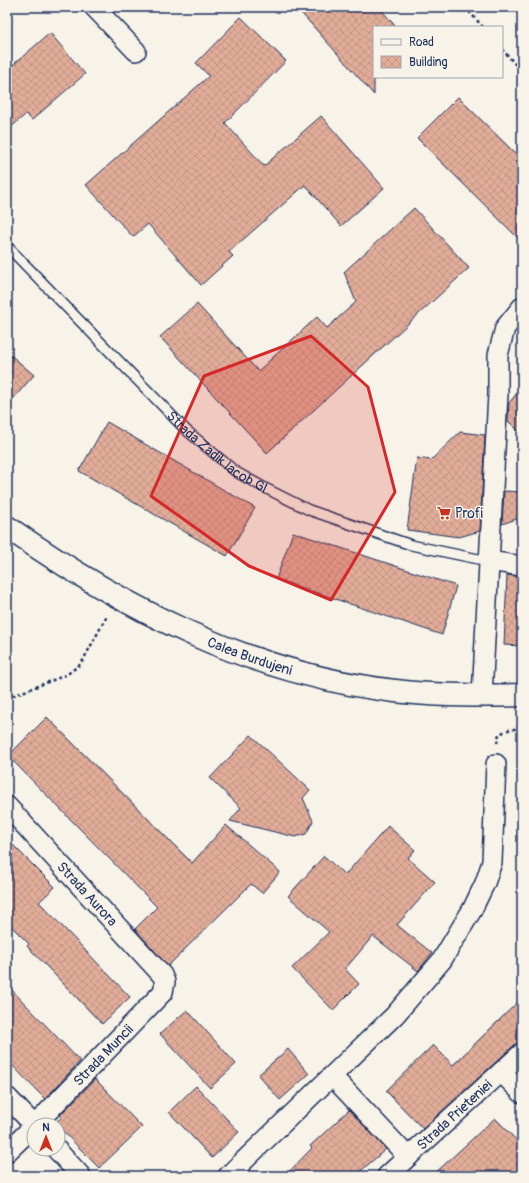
<svg xmlns="http://www.w3.org/2000/svg" width="529" height="1183" viewBox="0 0 529 1183" font-family="Pangolin,sans-serif">
<style>
.building{fill:url(#building-cross-hatch);stroke:#1b2f5e}
.lines{fill:none;stroke-linecap:round;stroke-linejoin:round}
.service-casing{stroke:#1b2f5e;stroke-width:12}
.minor-casing{stroke:#1b2f5e;stroke-width:22}
.primary-casing{stroke:#1b2f5e;stroke-width:25}
.path{stroke:#1b2f5e;stroke-width:2.5;stroke-dasharray:3 3;stroke-linecap:butt}
.service{stroke:#f7f3e8;stroke-width:9}
.minor{stroke:#f7f3e8;stroke-width:19}
.primary{stroke:#f7f3e8;stroke-width:22}
.marked{fill:#d62828;fill-opacity:0.2;stroke:#d62828;stroke-width:3;stroke-linejoin:round}
.labels{text-anchor:middle;stroke-width:3;stroke-linejoin:round;paint-order:stroke}
.street-label{font-size:14px;fill:#1b2f5e;stroke:#f7f3e8}
.poi-label{font-size:14px;fill:#1b2f5e;stroke:#f7f3e8;text-anchor:start}
</style>
<defs>
<pattern id="building-cross-hatch" width="8" height="8" patternUnits="userSpaceOnUse"><rect width="8" height="8" fill="#e2ac99"/><path d="M0 0l8 8M0 8l8-8" fill="none" stroke="#c19486"/></pattern>
</defs>
<rect width="100%" height="100%" fill="#f7f3e8"/>
<filter id="ink" filterUnits="userSpaceOnUse"><feTurbulence type="fractalNoise" baseFrequency=".025" numOctaves="2"/><feDisplacementMap in="SourceGraphic" scale="8" xChannelSelector="R" yChannelSelector="G"/><feConvolveMatrix kernelMatrix="1 2 1 2 8 2 1 2 1" color-interpolation-filters="sRGB"/></filter>
<g filter="url(#ink)">
<!-- building -->
<path class="building" d="M296,7H379L396,27H374V95Z
M241,17L286,61L225,123L264,166L321,116L384,188L341,226L305,185L229,252L233,256L201,285L148,224L133,237L86,185L209,76L196,63Z
M50,33L85,74L32,120L26,114L7,131V70Z
M458,97L522,160V242L417,138Z
M414,208L469,268L267,453L160,337L197,304L258,371L317,317L327,328L356,302L344,272Z
M7,352L34,375L7,406Z
M522,387V434L508,421L509,403Z
M107,422L255,508L227,556L79,471Z
M460,432L485,435L480,531L459,537L407,530L417,458L431,460Z
M504,491L522,492V517L502,524Z
M293,532L456,586L442,635L276,579Z
M507,575L522,577V646L504,645Z
M47,717L192,863L226,825L280,872L262,893L251,884L168,966L135,929L157,907L8,756Z
M251,735L310,790L303,798L313,821L306,834L295,837L230,821L241,808L210,778Z
M388,826L415,850L408,858L435,882L397,925L432,953L418,971L373,936L345,969L359,984L333,1010L292,968L329,932L288,896L324,856L345,875Z
M7,839L55,887L39,902L130,997L102,1024L27,946L29,944L7,922Z
M7,985L80,1061L45,1099L7,1060Z
M522,998V1038L423,1129L386,1091L433,1045L453,1065Z
M187,1010L236,1064L210,1088L160,1034Z
M288,1049L309,1074L280,1100L258,1075Z
M95,1079L142,1127L99,1168L55,1123L62,1117L60,1115Z
M196,1086L239,1132L212,1158L169,1112Z
M349,1110L386,1149L355,1176H285L312,1148L310,1146Z
M495,1118L522,1146V1176H432Z"/>
<g class="lines">
<defs>
<g id="service">
<path id="s1" d="M7,246L186,430L236,472L265,488L309,510L411,545L488,561"/>
</g>
<g id="minor">
<path d="M94,7L136,51"/>
<path d="M488,561L522,566"/>
<path d="M482,696L498,394V355L505,328L522,307"/>
<path id="s2" d="M7,806L162,975L165,982L163,992L35,1125"/>
<path d="M502,1073L522,1093"/>
<path d="M332,1076L408,1157"/>
<path d="M7,1097L34,1125"/>
<path d="M56,1149L81,1176"/>
<path d="M7,1152L34,1126"/>
<path d="M228,1176L395,1015L442,960L472,910L485,883L492,862L496,764"/>
<path id="s3" d="M387,1176L522,1053"/>
</g>
<g id="primary">
<path id="s4" d="M7,527C125,609 250,674 395,691C437,696 480,696 522,695"/>
</g>
</defs>
<!-- service casing -->
<use href="#service" class="service-casing"/>
<!-- minor casing -->
<use href="#minor" class="minor-casing"/>
<!-- primary casing -->
<use href="#primary" class="primary-casing"/>
<!-- path -->
<path class="path" d="M465,7L483,27
M502,49L522,72
M7,698L66,675L81,664L107,616
M497,743L499,734L511,729H522"/>
<!-- service -->
<use href="#service" class="service"/>
<!-- minor -->
<use href="#minor" class="minor"/>
<!-- primary -->
<use href="#primary" class="primary"/>
</g>
</g>
<!-- marked area -->
<path class="marked" d="M311,336L368,387L395,492L331,600L249,566L151,496L204,376Z"/>
<!-- icons -->
<defs>
<symbol id="supermarket-bare" viewBox="-9 -9 18 18"><path d="M-6-5.5h2.5l.6 2H6L4.5 2H-2.5L-4.4-4H-6ZM-1.5 3.2a1.3 1.3 0 1 0 .1 0ZM3 3.2a1.3 1.3 0 1 0 .1 0Z" fill="#c8321e" stroke="#f7f3e8" stroke-width="2.5" paint-order="stroke"/></symbol>
</defs>
<g fill-rule="evenodd">
<use href="#supermarket-bare" x="434" y="503" width="20" height="20"/>
</g>
<g class="labels">
<!-- street labels -->
<g class="street-label">
<text dy="5" stroke="none"><textPath href="#s1" startOffset="295">Strada Zadik Iacob Gl</textPath></text>
<text dy="5" stroke="none"><textPath href="#s4" startOffset="276">Calea Burdujeni</textPath></text>
<text dy="5" stroke="none"><textPath href="#s2" startOffset="119">Strada Aurora</textPath></text>
<text transform="translate(103 1055) rotate(-46)" y="5">Strada Muncii</text>
<text dy="5" stroke="none"><textPath href="#s3" startOffset="91">Strada Prieteniei</textPath></text>
</g>
<!-- poi labels -->
<g class="poi-label">
<text x="455" y="518">Profi</text>
</g>
</g>
<!-- margin -->
<rect width="529" height="1183" fill="none" stroke="#f7f3e8" stroke-width="24"/>
<rect x="12" y="12" width="505" height="1159" fill="none" stroke="#1b2f5e" stroke-width="1.5" filter="url(#ink)"/>
<!-- legend -->
<rect x="373" y="26" width="130" height="52" fill="#f7f3e8" stroke="#9fa5b1"/>
<rect x="381" y="39" width="20" height="6" fill="#f7f3e8" stroke="#9fa5b1"/>
<text x="409" y="46" font-size="12" fill="#1b2f5e">Road</text>
<rect x="381" y="56" width="20" height="12" fill="url(#building-cross-hatch)" stroke="#9fa5b1"/>
<text x="409" y="66" font-size="12" fill="#1b2f5e">Building</text>
<!-- north arrow -->
<g transform="translate(46 1137)"><circle r="19" fill="#f7f3e8" stroke="#9fa5b1"/>
<path d="M0-3L7 15L0 10L-7 15Z" fill="#c8321e"/>
<text y="-6" font-size="11" font-weight="bold" text-anchor="middle" fill="#1b2f5e">N</text>
</g>
</svg>
